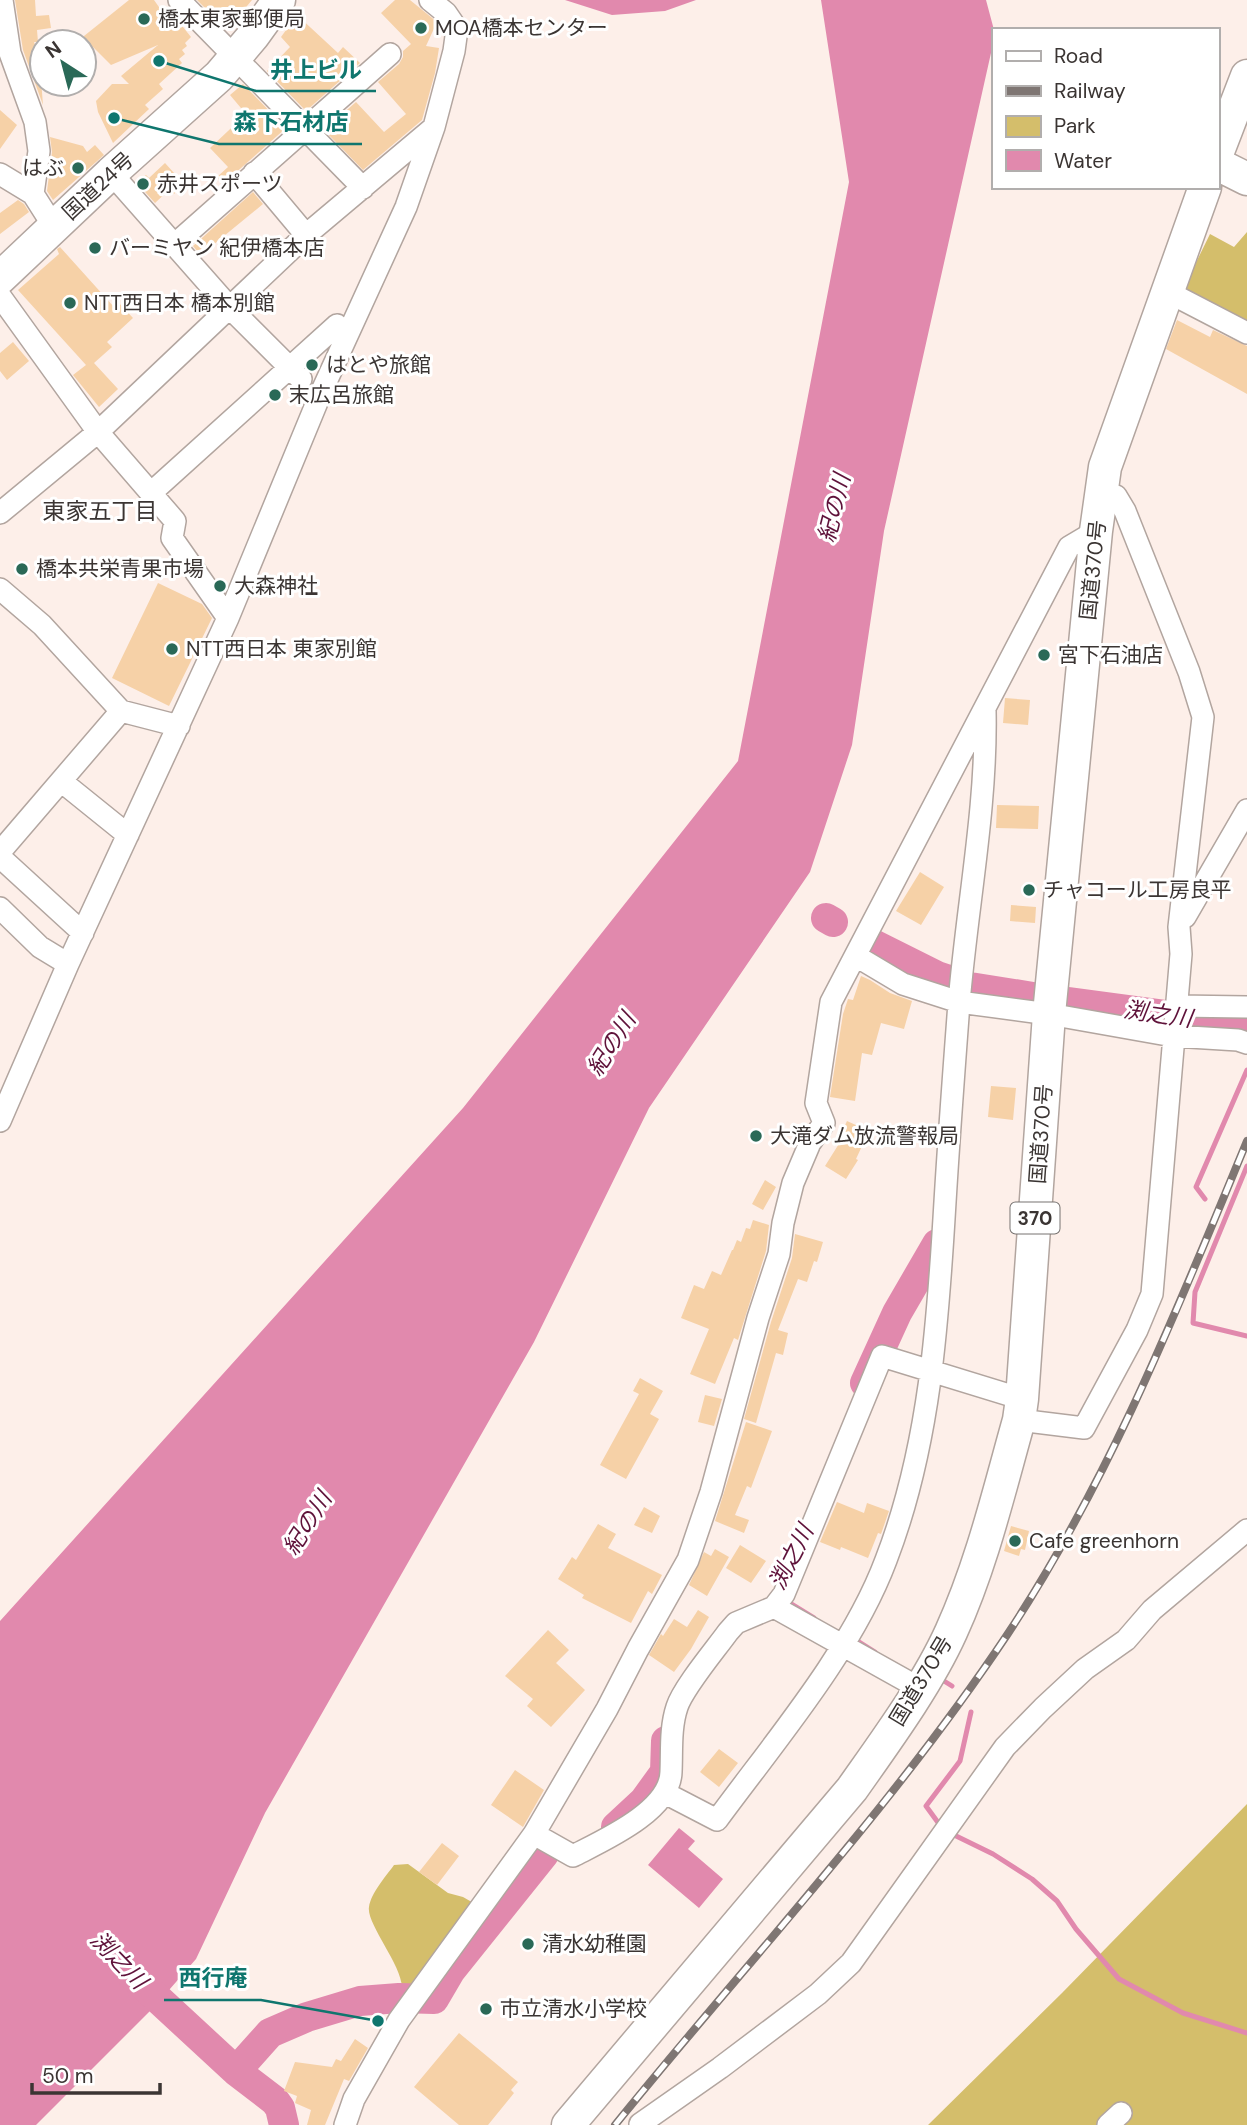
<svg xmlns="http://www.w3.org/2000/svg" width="1247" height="2125" viewBox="0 0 1247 2125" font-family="'DM Sans','Noto Sans JP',sans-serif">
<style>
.green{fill:#d4be6b}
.water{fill:#e189ad}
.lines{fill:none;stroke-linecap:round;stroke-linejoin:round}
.stream{stroke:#e189ad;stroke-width:5}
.river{stroke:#e189ad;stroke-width:30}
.building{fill:#f6d1a7}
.minor-casing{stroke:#b2a59f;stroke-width:24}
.highway-casing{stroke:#b2a59f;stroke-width:35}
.minor{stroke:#fff;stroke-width:21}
.highway{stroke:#fff;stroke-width:32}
.rail-casing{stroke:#7f7673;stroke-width:8}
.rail{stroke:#fff;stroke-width:5;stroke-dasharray:16;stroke-linecap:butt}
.poi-dot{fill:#2a6957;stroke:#fff;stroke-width:2.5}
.labels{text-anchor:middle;stroke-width:6;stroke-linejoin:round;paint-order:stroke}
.shield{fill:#fff;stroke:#767270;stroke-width:2}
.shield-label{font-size:19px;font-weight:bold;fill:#3b3533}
.poi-label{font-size:21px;fill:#3b3533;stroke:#fff;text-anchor:start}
.street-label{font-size:21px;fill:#3b3533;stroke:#fff}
.water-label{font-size:23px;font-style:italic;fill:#5f123a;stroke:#fff}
.neighbourhood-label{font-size:23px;fill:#3b3533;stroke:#fff}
.leader{fill:none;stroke:#0f766e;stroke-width:2.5}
.callout-dot{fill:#0f766e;stroke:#fff;stroke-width:2.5}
.callout-label{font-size:23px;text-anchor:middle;font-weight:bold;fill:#0f766e;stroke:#fff;stroke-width:6;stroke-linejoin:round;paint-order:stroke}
</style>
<rect width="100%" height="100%" fill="#fdefe9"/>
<!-- green -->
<path class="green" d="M1247,232V323L1187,291L1184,287L1210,234L1234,247Z
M1247,1804V2125H928L1062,1993Z
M408,1864L448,1893L463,1897L477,1905L415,1990L402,1987C401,1964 366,1923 369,1907C371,1893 386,1876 394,1865Z"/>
<!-- water -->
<path class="water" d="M565,0H696L665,11L612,15Z
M821,0H986L994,30L993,44L884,531L852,745L810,872L649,1108L534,1342L265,1813L196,1959L156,2005L36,2125H0V1621L463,1108L738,761L849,182Z
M679,1828L695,1841L688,1849L723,1879L699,1908L648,1865Z"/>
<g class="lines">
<!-- stream -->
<path class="stream" d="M1247,1166L1195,1292L1193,1323L1247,1336
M1205,1199L1196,1187L1247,1070
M788,1602L814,1618
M856,1640L875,1652
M944,1681L952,1686
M942,1828L926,1806L960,1761L971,1712
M950,1833L993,1854L1032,1879L1057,1901L1076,1929L1119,1979L1183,2013L1247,2033"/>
<!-- river -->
<path class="river" d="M826,918L833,922
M873,944L937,976L970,987L1033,997
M1069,1002L1211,1021L1247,1019
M865,1383L897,1313L937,1244
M616,1827L644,1801L665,1772L666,1741
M130,1973L236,2071L275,2101L280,2108L284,2125
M236,2071L270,2033L307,2017L360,2001L399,1998L434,1999L451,1970L544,1854"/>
</g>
<!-- building -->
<path class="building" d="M15,0H35L36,16L49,15L51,28L37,30L38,42H34L39,54L43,105L23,50Z
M129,0H154L173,27L179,22L191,37L185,43L187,46L182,50L185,54L179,59L182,63L159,84L163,89L145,105L149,109L113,143L98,112L96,101L112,84H129L121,76L158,45L111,65L93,47L84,54V36Z
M197,0H252L227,30Z
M395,0H410L437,22L426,46L439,48L435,73L422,120L363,170L324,130L356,102L384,132L406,114L378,82L399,64L403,57V51L411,44L381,13Z
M297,15L338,53L343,47L360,63L306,111L267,71L290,47L281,37Z
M243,84L286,128L223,184L217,177L228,167L210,148L246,114L230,95Z
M0,110L17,125L0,149Z
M50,137L83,146L87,152L95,145L104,155L53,200L47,191L52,152Z
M165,163L184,184L174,194L170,189L155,203L137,183L146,175L149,178Z
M253,192L263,204L213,245L214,247L202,257L193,246Z
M18,200L24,204L29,212L0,234V213Z
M60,247L114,307L119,303L133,318L107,342L112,347L94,363L118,389L99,407L73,375L86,365L18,290L59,254L57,249Z
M1177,320L1210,337L1213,330L1247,346V394L1166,349Z
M13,342L29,361L7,380L0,371V353Z
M158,583L202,604L212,618L169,706L112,678Z
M1005,698L1030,700L1028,725L1003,723Z
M997,805L1039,806L1038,829L996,828Z
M920,872L944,887L921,925L896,911Z
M1011,905L1036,907L1035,923L1010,921Z
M861,976L870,980L890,993L912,1001L904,1029L881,1023L872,1055L862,1053L855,1101L830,1097L843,1014L848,999L853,1000Z
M991,1086L1016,1088L1013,1120L988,1117Z
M847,1121L869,1131L856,1159L858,1160L846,1179L825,1166L842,1139L839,1138Z
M765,1180L776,1187L763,1210L752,1204Z
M753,1220L769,1225L766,1251L738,1340L734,1338L715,1384L690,1374L709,1329L681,1318L694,1285L704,1289L712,1271L721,1275L732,1250H733L737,1240L741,1242L746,1228L750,1229Z
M795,1234L823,1242L817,1262L814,1261L807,1282L798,1279L778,1330L788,1333L783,1355L776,1353L756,1423L744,1419L771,1322L792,1258Z
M640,1378L663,1391L650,1414L659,1419L626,1479L600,1465L639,1394L633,1391Z
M705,1395L722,1399L714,1426L698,1422Z
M746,1422L772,1431L751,1488L747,1486L735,1515L749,1520L744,1533L715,1521Z
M837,1502L864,1513L867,1503L889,1511L881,1534L878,1533L868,1558L841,1547L840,1550L820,1542Z
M644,1507L660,1516L652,1533L634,1525Z
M598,1524L616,1534L608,1548L662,1575L652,1594L648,1591L631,1623L582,1598L584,1595L558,1579L572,1557L576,1560Z
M1011,1526L1029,1531L1025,1550L1021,1549L1019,1556L1004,1551Z
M740,1545L766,1561L751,1583L726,1568Z
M715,1549L729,1557L707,1596L689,1585L704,1552L711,1556Z
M698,1610L709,1617L691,1649L674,1672L649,1655L661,1634L663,1636L674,1619L687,1627Z
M548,1630L569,1650L556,1663L585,1690L551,1727L527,1706L533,1699L505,1676Z
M719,1749L738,1763L719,1787L700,1772Z
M515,1770L544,1790L523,1827L491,1805Z
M442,1843L459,1856L437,1885L419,1872Z
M459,2033L518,2082L511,2090L514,2093L488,2125H459L414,2087Z
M355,2039L368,2048L349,2081L344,2079L325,2125H307L311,2110L295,2103L297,2096L284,2091L295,2062L332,2067L336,2059L341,2061Z"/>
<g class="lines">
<defs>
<path id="minor" d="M2,0L10,53L35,122L39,151L33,194L54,227
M179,0L363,188
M111,173L231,309L301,379
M254,173L306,235
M0,174L33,194
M174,245L390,54
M1166,291L1247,333
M0,296L98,432L175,521L172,538L228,618
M152,492L337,325
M0,513L98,432L306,235L432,129
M0,589L42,625L121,711
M61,781L128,835
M0,852L121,711L179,726
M0,857L83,933
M0,908L40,947L68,964
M1185,917L1247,810
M856,956L903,984L959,1002L1049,1014L1173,1036L1238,1040L1247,1043
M1177,1006L1247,1007
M0,1121L68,964L228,618L320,395L406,207L434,127L454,51L457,29L446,13L430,0
M1019,1420L1084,1428L1137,1330L1152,1294L1181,954L1179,927L1203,717L1189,672L1125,511L1116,496L1101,495
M774,1607L919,1688
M665,1793L717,1820C775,1741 852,1651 886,1560C930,1446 938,1322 945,1202C949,1136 954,1069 959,1003C967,906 987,808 985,711
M534,1834L573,1856C604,1840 670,1811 671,1772C672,1751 670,1728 677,1707C683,1688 715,1650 728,1632L736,1623L774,1607L784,1594L882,1356L1022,1399
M640,2124L720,2068L818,1994L851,1963L1005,1747L1043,1708L1085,1669L1126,1640L1152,1610L1247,1530
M345,2125L354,2099L399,2020L534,1834L607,1709L638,1649L688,1560L711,1492L758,1318L779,1254L783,1223L793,1183L810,1143L824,1123L816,1103L831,1002L1069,547L1096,531
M1108,2125L1121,2113"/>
<path id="highway" d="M1217,154L1247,76
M1217,164L1247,179
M0,278L111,173L219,76L253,36L279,0
M568,2125L852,1789C885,1742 927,1685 951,1632C982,1564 999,1491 1019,1420L1022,1399L1049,1014L1096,531L1105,467L1205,187"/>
</defs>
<!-- minor casing -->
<use href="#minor" class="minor-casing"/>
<!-- highway casing -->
<use href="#highway" class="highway-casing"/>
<!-- minor -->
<use href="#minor" class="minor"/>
<!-- highway -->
<use href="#highway" class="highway"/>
<defs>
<path id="rail" d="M615,2125C746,1963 891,1809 1007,1635C1109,1481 1177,1310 1247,1141"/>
</defs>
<!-- rail casing -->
<use href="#rail" class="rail-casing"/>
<!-- rail -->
<use href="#rail" class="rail"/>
</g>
<!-- markers -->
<g class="poi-dot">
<circle cx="144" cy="19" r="7"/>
<circle cx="421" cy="28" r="7"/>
<circle cx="78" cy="168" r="7"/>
<circle cx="143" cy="184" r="7"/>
<circle cx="95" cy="248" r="7"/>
<circle cx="70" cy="303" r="7"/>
<circle cx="312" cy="365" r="7"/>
<circle cx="275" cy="395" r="7"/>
<circle cx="22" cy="569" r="7"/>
<circle cx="220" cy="586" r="7"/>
<circle cx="172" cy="649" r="7"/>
<circle cx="1044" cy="655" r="7"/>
<circle cx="1029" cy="890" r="7"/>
<circle cx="756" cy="1136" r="7"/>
<circle cx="1015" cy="1541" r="7"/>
<circle cx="528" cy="1944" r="7"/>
<circle cx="486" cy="2009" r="7"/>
</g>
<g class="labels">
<!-- shield labels -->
<rect class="shield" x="1010.5" y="1202.5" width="49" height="31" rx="5"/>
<g class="shield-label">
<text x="1035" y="1225">370</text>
</g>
<!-- poi labels -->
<g class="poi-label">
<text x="158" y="26">橋本東家郵便局</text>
<text x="435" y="35">MOA橋本センター</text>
<text x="64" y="175" text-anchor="end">はぶ</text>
<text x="157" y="191">赤井スポーツ</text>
<text x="109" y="255">バーミヤン 紀伊橋本店</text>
<text x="84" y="310">NTT西日本 橋本別館</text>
<text x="326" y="372">はとや旅館</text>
<text x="289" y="402">末広呂旅館</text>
<text x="36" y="576">橋本共栄青果市場</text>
<text x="234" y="593">大森神社</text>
<text x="186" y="656">NTT西日本 東家別館</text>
<text x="1058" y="662">宮下石油店</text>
<text x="1043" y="897">チャコール工房良平</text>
<text x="770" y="1143">大滝ダム放流警報局</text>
<text x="1029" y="1548">Cafe greenhorn</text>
<text x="542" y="1951">清水幼稚園</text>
<text x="500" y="2016">市立清水小学校</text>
</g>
<!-- street labels -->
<g class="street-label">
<text transform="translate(98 186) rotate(-43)" y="7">国道24号</text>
<text transform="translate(1093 570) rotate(-84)" y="7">国道370号</text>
<text transform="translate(1041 1134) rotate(-86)" y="7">国道370号</text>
<text transform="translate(921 1681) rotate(-59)" y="7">国道370号</text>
</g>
<!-- water labels -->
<g class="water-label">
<text transform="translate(834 508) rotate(-76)" y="8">紀の川</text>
<text transform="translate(1158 1014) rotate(8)" y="8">渕之川</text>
<text transform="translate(611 1044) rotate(-58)" y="8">紀の川</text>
<text transform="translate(307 1523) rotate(-58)" y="8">紀の川</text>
<text transform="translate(791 1557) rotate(-63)" y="8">渕之川</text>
<text transform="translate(119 1960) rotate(46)" y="8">渕之川</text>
</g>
<!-- neighbourhood labels -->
<g class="neighbourhood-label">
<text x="100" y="519">東家五丁目</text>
</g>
</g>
<!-- callouts -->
<path class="leader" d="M159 61L256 91H376M114 118L219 144H362M378 2021L261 2000H164"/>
<g class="callout-dot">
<circle cx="159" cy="61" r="7"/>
<circle cx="114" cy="118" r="7"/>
<circle cx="378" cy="2021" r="7"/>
</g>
<g class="callout-label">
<text x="316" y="78">井上ビル</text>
<text x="291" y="130">森下石材店</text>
<text x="213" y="1986">西行庵</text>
</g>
<!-- legend -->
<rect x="992" y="28" width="228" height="161" fill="#ffffff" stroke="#b1aead" stroke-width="2"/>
<rect x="1006" y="51" width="35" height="10" fill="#ffffff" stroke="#b1aead" stroke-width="2"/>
<text x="1054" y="63" font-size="21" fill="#3b3533">Road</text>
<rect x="1006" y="86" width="35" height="10" fill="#7f7673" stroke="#b1aead" stroke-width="2"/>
<text x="1054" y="98" font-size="21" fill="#3b3533">Railway</text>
<rect x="1006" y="116" width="35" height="21" fill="#d4be6b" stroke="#b1aead" stroke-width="2"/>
<text x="1054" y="133" font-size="21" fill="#3b3533">Park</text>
<rect x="1006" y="150" width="35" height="21" fill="#e189ad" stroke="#b1aead" stroke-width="2"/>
<text x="1054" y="168" font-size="21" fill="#3b3533">Water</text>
<!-- north arrow -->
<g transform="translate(63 63) rotate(324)"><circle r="33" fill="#ffffff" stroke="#b1aead" stroke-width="2"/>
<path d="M0-5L12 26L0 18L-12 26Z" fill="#2a6957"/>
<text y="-10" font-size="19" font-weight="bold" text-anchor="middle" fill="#3b3533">N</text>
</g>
<!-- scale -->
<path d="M32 2083v10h128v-10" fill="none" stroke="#3b3533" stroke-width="3.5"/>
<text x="42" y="2083" font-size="21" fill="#3b3533" stroke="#ffffff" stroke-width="5" paint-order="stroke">50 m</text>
</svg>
